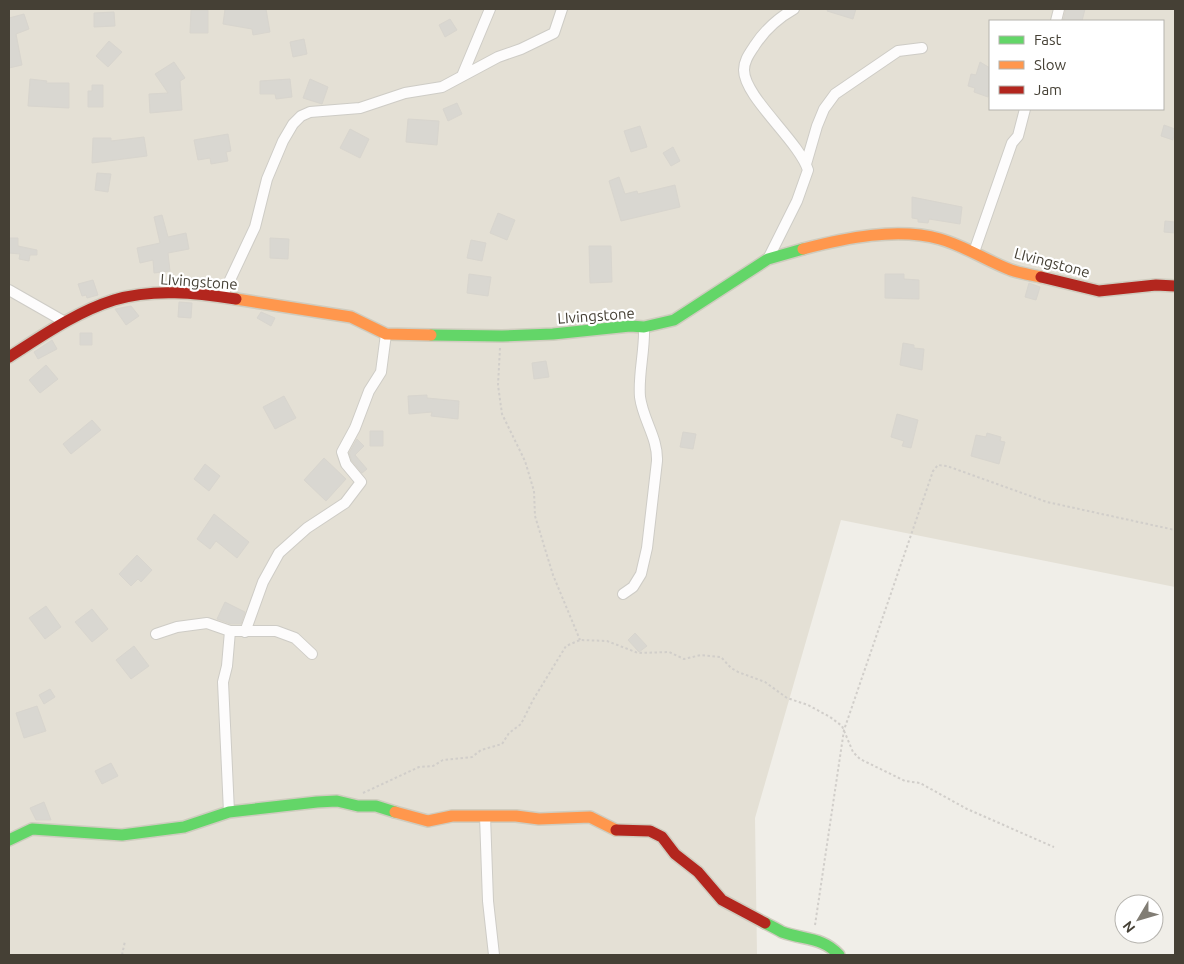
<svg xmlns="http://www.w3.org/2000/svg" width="1184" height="964" viewBox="0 0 1184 964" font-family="Ubuntu,sans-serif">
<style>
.residential{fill:#e4e0d5;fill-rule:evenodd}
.building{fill:#d9d7d1;stroke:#d8d5ce}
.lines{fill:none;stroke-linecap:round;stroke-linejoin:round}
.street-casing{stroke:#ceccc6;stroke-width:12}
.fast-casing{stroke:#cfccbf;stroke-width:14}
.slow-casing{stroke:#cfccbf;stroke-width:14}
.jam-casing{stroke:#cfccbf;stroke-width:14}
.path{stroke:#d1ceca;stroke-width:2;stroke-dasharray:2.5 2.5;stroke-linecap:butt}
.street{stroke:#fdfcfc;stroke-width:10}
.fast{stroke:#63d668;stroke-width:11}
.slow{stroke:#ff974d;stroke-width:11}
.jam{stroke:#b3261e;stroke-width:11}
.labels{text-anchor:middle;stroke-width:4.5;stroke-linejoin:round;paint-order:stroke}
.street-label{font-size:15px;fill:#454035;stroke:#fff}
</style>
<rect width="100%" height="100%" fill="#f0eee8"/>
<!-- residential -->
<path class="residential" d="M9,9H1175V587L841,520L755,818L757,955H9ZM990,21H1163V109H990Z"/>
<!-- building -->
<path class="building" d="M225,9H266L270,32L253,35L252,29L223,24Z
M828,9H856L853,19L827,11Z
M1066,9H1085L1082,21H1063Z
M191,10H208V33H190Z
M114,12L115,26L94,27V13Z
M24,14L29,29L16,34L22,65L9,68V18Z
M450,19L457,30L445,37L439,25Z
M304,39L307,54L293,57L290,42Z
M109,41L122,52L108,67L96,56Z
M174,62L185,78L180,81L182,110L150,113L149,94L168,93L155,74Z
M980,62L990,68L988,97L974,92L975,88L968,86L971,74L976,75Z
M30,79L47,81L46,83H69V108L28,106Z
M290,79L292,97L276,99L275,94H260V81Z
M310,79L328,87L322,104L303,98Z
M92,85H103V107H88V91H92Z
M457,103L462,114L448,121L443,109Z
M408,119L439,121L437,145L406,142Z
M1164,125L1175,129L1173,140L1161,136Z
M640,126L647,147L631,152L624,131Z
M350,129L369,139L360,158L340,148Z
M228,134L231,151L226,152L228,161L211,164L210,158L198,160L194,140Z
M144,137L147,156L92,163L93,138H111V141Z
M673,147L680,161L671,166L663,153Z
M97,173L111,174L108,192L95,190Z
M619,177L625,194L637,191L638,194L675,185L680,207L621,221L609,181Z
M912,197L962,207L960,224L929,219L928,223L918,222V219L912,218Z
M498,213L515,220L507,240L490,233Z
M162,215L168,237L186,233L189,249L168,253L170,271L154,273L153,260L140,263L137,248L160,243L154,217Z
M1165,221L1175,222V233L1164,232Z
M9,238H18V246L37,250V255H30L29,261L19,259L20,254L9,253Z
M270,238L289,239L288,259L270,258Z
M471,240L486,243L482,261L467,258Z
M589,246H611L612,282L590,283Z
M469,274L491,277L488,296L467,293Z
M885,274H904V279L919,280V299L885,298Z
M93,280L98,295L87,298L86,295L82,296L78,284Z
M1029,283L1040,287L1036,300L1025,297Z
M179,302L192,303L191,318L178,317Z
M131,306L139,316L126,325L115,309Z
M261,312L275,318L271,326L257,318Z
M80,333H92V345H80Z
M52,340L57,349L38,359L34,352Z
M903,343L914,345V348L924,349L922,370L900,365Z
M546,361L549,377L534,379L532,363Z
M46,365L58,379L40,393L29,380Z
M427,395V398L459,401L458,419L431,416L432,412L409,414L408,396Z
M284,396L296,418L275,429L263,407Z
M897,414L918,420L911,448L902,446L904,441L891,437Z
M92,420L101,430L71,454L63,444Z
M370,431H383V446H370Z
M683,432L696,434L693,449L680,447Z
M987,433L1001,437L1000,441L1005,442L999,464L971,456L976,435L986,437Z
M357,439L364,446L355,455L367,469L362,473L352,461L349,453Z
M324,458L346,479L326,501L304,480Z
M205,464L220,476L209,491L194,479Z
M214,514L249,542L237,558L216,541L210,549L197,539Z
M137,555L152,570L141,582L138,579L131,586L119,574Z
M225,602L245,612L241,624H231L217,619Z
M46,606L61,627L45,639L29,618Z
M92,609L108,629L92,642L75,622Z
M635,633L647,646L639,652L628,640Z
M134,646L149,666L131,679L116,660Z
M50,689L55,697L44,704L39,695Z
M37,706L46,731L24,738L16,713Z
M111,763L118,776L102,784L95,771Z
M44,802L51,820H36L30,808Z"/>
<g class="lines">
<defs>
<path id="street" d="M1056,21L1059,9
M462,76L490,9
M806,164L817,126L824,109L835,94L898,51L922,48
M974,252L1012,143L1018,136L1025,109
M768,259L797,201L808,170C799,141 744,97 744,70C744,60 750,53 755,45C765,30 778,18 794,9
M9,290L65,322
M222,297L255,227L267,179L283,141L293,124L301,116L310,112L360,108L405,93L442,87L498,57L521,49L554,33L562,9
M623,594L633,587L641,574L647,548L657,461C658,438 643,420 640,397C638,374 645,351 644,327
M245,632L263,582L279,553L307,528L345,503L361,482L346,464L342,452L355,428L369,391L381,372L386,334
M156,634L177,627L207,623L230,631H276L295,638L312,654
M229,812L223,682L227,666L230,631
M485,816L488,901L494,955"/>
<path id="fast" d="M431,335L502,336L553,334L630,326L644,327L674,320L768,259L803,249
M9,840L32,829L122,835L184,827L229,812L317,802L337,801L358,806H376L395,812
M765,923C771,926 777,929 782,932C804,940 823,937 839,955"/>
<path id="slow" d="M803,249C845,238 897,227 940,239C965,246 987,261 1011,270C1020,273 1031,275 1041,277
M236,299L351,317L386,334L431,335
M395,812L428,821L452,816H516L539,819L590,817L616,830"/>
<path id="jam" d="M1041,277L1099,291L1156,285L1175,286
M9,357C42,336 76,312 114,300C153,288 197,293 236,299
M616,830L650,831L662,837L675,854L698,872L722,900L765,923"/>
</defs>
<!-- street casing -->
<use href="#street" class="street-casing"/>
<!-- fast casing -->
<use href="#fast" class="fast-casing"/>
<!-- slow casing -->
<use href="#slow" class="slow-casing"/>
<!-- jam casing -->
<use href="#jam" class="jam-casing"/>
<!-- path -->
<path class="path" d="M500,348L498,385L502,414L525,461L534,491L535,516L553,575L580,640
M363,793L419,767L433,766L443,760L472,757L481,750L502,744L509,733L521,724L533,700L566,646L580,640L607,641L638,653L669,652L684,659L701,655L721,657L731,668L738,672L765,682L787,698L808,705L830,717L842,726L853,752L860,759L905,781L920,783L967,809L1054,847
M815,925L844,730L933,471L938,465L947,466L1047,502L1175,530
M122,955L125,941"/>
<!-- street -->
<use href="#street" class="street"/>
<!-- fast -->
<use href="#fast" class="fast"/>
<!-- slow -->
<use href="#slow" class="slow"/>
<!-- jam -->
<use href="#jam" class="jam"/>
</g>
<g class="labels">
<!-- street labels -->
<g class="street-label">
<text transform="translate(1052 263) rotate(15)" y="5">LIvingstone</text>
<text transform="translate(199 282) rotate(4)" y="5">LIvingstone</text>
<text transform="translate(596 316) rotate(-4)" y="5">LIvingstone</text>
</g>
</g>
<!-- border -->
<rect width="1184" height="964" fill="none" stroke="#454035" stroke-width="20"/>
<!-- legend -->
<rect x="989" y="20" width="175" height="90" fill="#ffffff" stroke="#b5b3ae"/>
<rect x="999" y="36" width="25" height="8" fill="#63d668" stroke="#b5b3ae"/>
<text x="1034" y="45" font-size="15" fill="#454035">Fast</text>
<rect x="999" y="61" width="25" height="8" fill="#ff974d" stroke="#b5b3ae"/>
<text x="1034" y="70" font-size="15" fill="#454035">Slow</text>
<rect x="999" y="86" width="25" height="8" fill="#b3261e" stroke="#b5b3ae"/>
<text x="1034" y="95" font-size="15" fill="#454035">Jam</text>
<!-- north arrow -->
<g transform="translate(1139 919) rotate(232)"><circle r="24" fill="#ffffff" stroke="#b5b3ae"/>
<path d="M0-4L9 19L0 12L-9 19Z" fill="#817d74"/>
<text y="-8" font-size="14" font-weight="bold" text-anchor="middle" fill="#454035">N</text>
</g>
</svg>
